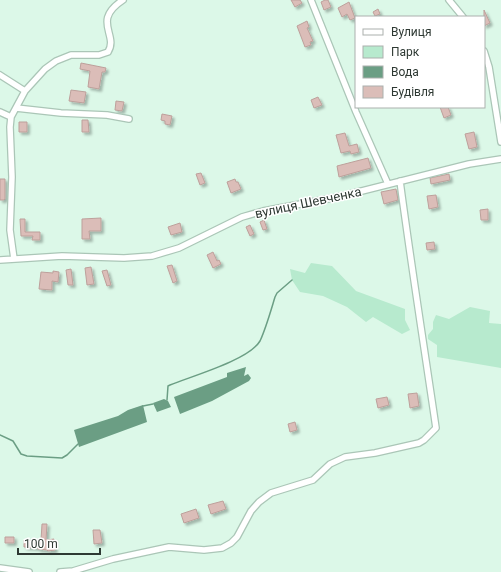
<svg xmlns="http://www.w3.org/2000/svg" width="501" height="572" viewBox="0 0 501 572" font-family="Roboto,sans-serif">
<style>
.green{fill:#b7eace}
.water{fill:#6b9e84}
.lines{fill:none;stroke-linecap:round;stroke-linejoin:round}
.stream{stroke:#6b9e84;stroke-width:1.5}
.building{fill:#dbbdb8;stroke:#bda09b;filter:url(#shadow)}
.minor-casing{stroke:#abc6b7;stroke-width:8}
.minor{stroke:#fff;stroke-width:5.5}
.labels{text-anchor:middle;stroke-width:3;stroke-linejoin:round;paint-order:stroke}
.street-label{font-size:13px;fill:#2e3933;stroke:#fff}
</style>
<defs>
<filter id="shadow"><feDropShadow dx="2.5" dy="2.5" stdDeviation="1" flood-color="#0004"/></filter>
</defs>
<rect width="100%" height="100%" fill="#dcf8e8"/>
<!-- green -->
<path class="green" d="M311,263L332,266L356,291L405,309V320L410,330L402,334L373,317L366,322L347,307L323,296L300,292L292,280L290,269L305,273Z
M470,307L490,311L489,323L501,324V368L437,357V345L428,339V335L433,329V322L436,315L449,319Z"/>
<!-- water -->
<path class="water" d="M246,367L244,376L248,374L251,378L249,381L212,401L180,414L174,397L227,377V373Z
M164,399L168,401L171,407L157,412L153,403Z
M143,405L147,422L79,447L74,430L118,416L128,410Z"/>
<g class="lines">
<!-- stream -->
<path class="stream" d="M167,400L168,386L170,385C192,376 249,360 260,341C266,328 271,310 275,297L277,293L292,280
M143,406L153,404
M0,435L13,441L21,454L27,456L62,458L67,455L78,444"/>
</g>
<!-- building -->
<path class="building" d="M291,0H300L302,3L295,7Z
M325,0H328L331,7L324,10L321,2Z
M349,2L355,18L350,20L347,14L342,17L338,8Z
M378,9L380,14L375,16L373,12Z
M484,10L490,23L484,26Z
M307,21L309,27L307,28L313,41L310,42L311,45L305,47L297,26Z
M81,63L106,68L105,72H102L99,89L88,87L90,71L80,69Z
M71,90L86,92L84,103L69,101Z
M318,97L322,105L314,108L311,100Z
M116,101L124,102L122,111L115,110Z
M440,107H448L451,115L444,118Z
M162,114L172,116L170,125L165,124V121L161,120Z
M82,120H88L89,132H82Z
M19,122H27V132H19Z
M474,132L477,147L469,149L465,134Z
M345,133L349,146L357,144L359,152L351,154L350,151L341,153L336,135Z
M368,158L371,168L339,177L337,166Z
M201,173L205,183L200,185L196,174Z
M449,174L450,180L431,184L430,178Z
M0,179H5V199L4,200H0Z
M235,179L236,182H238L241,189L231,193L227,182Z
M396,189L398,200L384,204L381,192Z
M436,195L438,207L429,209L427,196Z
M488,209V220H481L480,210Z
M101,218V231H89L90,239H82V219Z
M20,219H25V232H40V240H32L33,236H21Z
M264,220L267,229L263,230L260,222Z
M180,223L182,232L171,235L168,227Z
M250,225L254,234L250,236L246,227Z
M434,242L435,249L427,250L426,243Z
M213,252L217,261L219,260L221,264L213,268L207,255Z
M172,265L177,281L173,283L167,266Z
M91,267L94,284L87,285L85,268Z
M71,269L73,285H68L66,270Z
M107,270L111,285L107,286L102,271Z
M53,271L59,272L58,282L52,281V290L39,289L41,272L53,273Z
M417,393L419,406L410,408L408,394Z
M387,397L389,405L378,408L376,399Z
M295,422L297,430L290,432L288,424Z
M223,501L226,509L211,514L208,505Z
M196,509L199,518L184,523L181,514Z
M42,524H47L46,540L54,539L55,550L48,551L47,550L38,549V548L24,547V540L38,541V540H41Z
M93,530H100L102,543L94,544Z
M5,537H14V543H5Z"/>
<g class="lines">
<defs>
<path id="minor" d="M311,0L356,112L388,184
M449,0L463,17
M484,51L489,67L501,142
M0,75L25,91
M16,108L61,113L107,115L129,119
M0,112L11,117
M14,259L10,230L12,177L10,127L11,117L25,91L45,69L56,61L71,55H99L108,52C119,35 91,21 123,0
M0,260L62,256L124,258L152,256L179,248L242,217L263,211L338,197L469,164L501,159
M0,568L29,572
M60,572L73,571L113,559L169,547L204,550L222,548L231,543L237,537L251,511L259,502L271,493L313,480L330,464L345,457L375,453L419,443L424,440L436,428C424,346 411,264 400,181"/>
</defs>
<!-- minor casing -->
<use href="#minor" class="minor-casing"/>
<!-- minor -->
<use href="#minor" class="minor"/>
</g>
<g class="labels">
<!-- street labels -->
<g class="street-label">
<text transform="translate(308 202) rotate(-12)" y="5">вулиця Шевченка</text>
</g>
</g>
<!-- legend -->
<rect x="355" y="16" width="130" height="92" fill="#ffffff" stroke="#abb0ad"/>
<rect x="363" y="29" width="20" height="6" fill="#ffffff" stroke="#abb0ad"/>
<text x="391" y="36" font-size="12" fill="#2e3933">Вулиця</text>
<rect x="363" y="46" width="20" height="12" fill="#b7eace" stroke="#abb0ad"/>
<text x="391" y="56" font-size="12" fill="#2e3933">Парк</text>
<rect x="363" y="66" width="20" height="12" fill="#6b9e84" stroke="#abb0ad"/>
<text x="391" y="76" font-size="12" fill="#2e3933">Вода</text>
<rect x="363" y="86" width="20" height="12" fill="#dbbdb8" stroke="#abb0ad"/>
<text x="391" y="96" font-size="12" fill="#2e3933">Будівля</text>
<!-- scale -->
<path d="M18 548v6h82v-6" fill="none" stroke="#2e3933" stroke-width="2"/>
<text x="24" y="548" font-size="12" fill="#2e3933" stroke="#ffffff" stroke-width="3" paint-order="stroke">100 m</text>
</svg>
